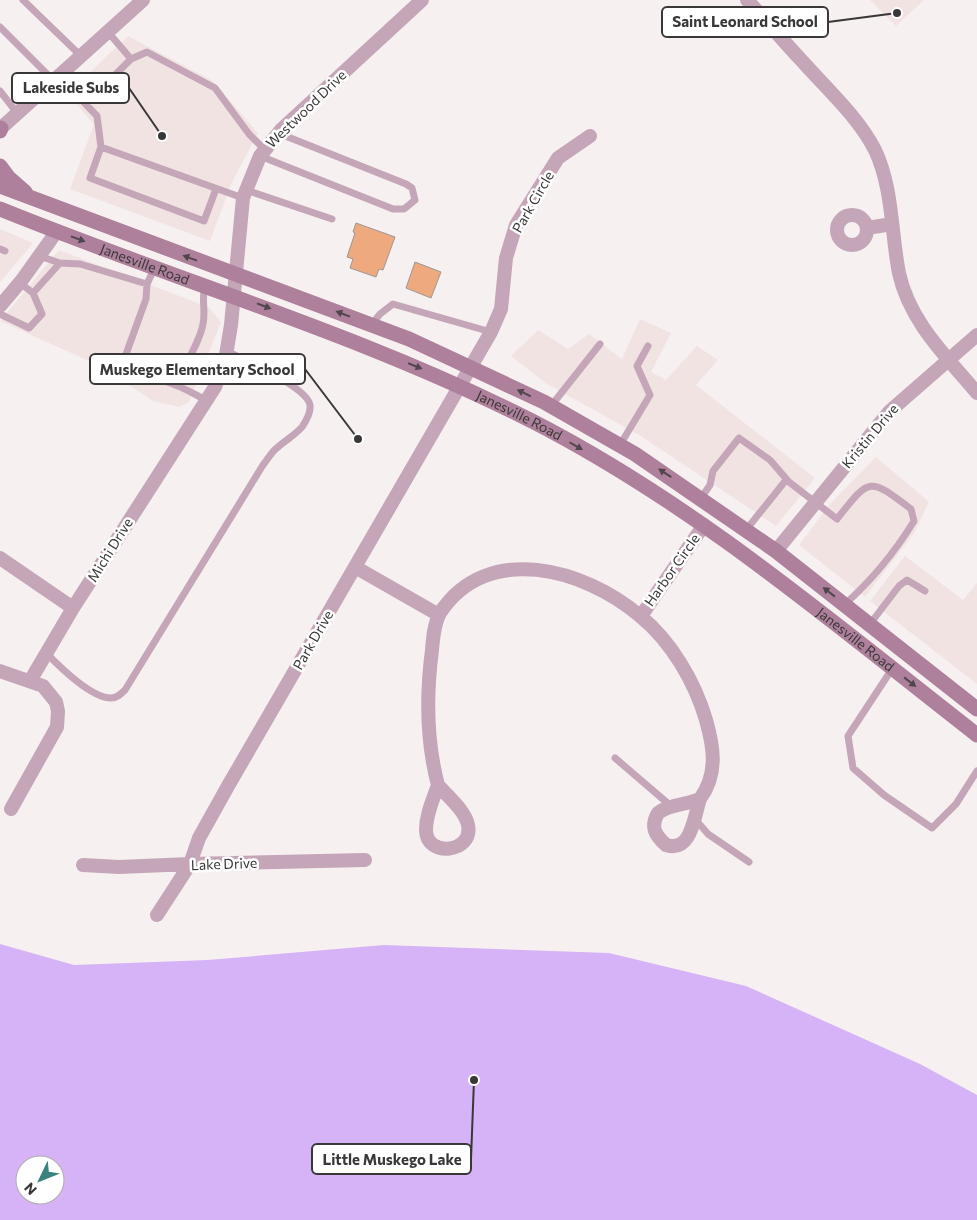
<svg xmlns="http://www.w3.org/2000/svg" width="977" height="1220" viewBox="0 0 977 1220" font-family="Commissioner,sans-serif">
<style>
.built{fill:#f2e3e3}
.water{fill:#d5b3f6;fill-rule:evenodd}
.building{fill:#eea97f;stroke:#9c9794}
.lines{fill:none;stroke-linecap:round;stroke-linejoin:round}
.lane{stroke:#c5a5b8;stroke-width:7}
.street{stroke:#c5a5b8;stroke-width:14}
.secondary{stroke:#ae809c;stroke-width:15}
.oneway{fill:#50464b}
.labels{text-anchor:middle;stroke-width:5;stroke-linejoin:round;paint-order:stroke}
.street-label{font-size:14px;fill:#393737;stroke:#fff}
.leader{fill:none;stroke:#393737;stroke-width:2}
.callout-dot{fill:#393737;stroke:#fff;stroke-width:2}
.callout{fill:#fff;stroke:#393737;stroke-width:2}
.callout-label{font-size:15px;text-anchor:middle;font-weight:bold;fill:#393737}
</style>
<rect width="100%" height="100%" fill="#f6f0f0"/>
<!-- built -->
<path class="built" d="M870,0H924L896,26Z
M128,36L213,81L258,133L231,184L210,241L70,189L94,124L67,94Z
M0,229L33,243L0,282Z
M59,250L208,307L221,322L189,402L179,407L153,401L100,366L0,321Z
M640,319L671,333L651,372L666,380L697,346L718,360L696,385L815,478L776,526L639,435L547,384L511,356L538,330L568,349L589,334L622,359Z
M876,457L929,502L914,533L865,597L799,545L830,504Z
M905,556L963,600L977,583V684L870,601Z"/>
<!-- water -->
<path class="water" d="M0,944L74,965L208,960L384,945L609,953L746,986L920,1064L977,1095V1220H0ZM25,1165H55V1195H25Z"/>
<!-- building -->
<path class="building" d="M356,223L395,237L383,270L379,269L376,277L350,268L353,259L347,257L355,233L353,232Z
M415,262L441,272L431,298L406,288Z"/>
<g class="lines">
<!-- lane -->
<path class="lane" d="M23,0L81,56
M0,27L54,81
M108,32L131,59
M59,76L97,116L101,147L243,198
M0,91L17,113
M86,104L131,59L147,52L215,88L249,134L265,150
M101,147L90,178L204,221L216,189
M260,156L393,209H404L415,200L412,188L406,184L278,133
M246,190L332,219
M0,249L5,251
M60,263L80,264L147,284
M155,267L147,284L146,299L125,357C133,374 151,376 167,382C181,386 194,394 206,400
M20,283L33,293L60,263L39,256
M0,314L29,328L42,314L33,293
M372,324L380,314L393,304L491,332
M175,385C183,368 200,342 203,324C206,310 201,300 205,285
M551,406L600,344
M620,445L650,395L637,366L648,346
M701,498L710,485L713,471L739,438L770,460L789,482L837,519C870,477 869,477 911,509L914,521C895,552 871,581 844,605
M746,530L786,480
M870,624L899,586L907,580L925,591
M46,653C60,667 91,698 111,698C117,698 121,694 125,690L263,465C268,459 272,451 278,447C286,440 295,435 302,427C306,421 311,412 310,405C307,387 244,360 227,351
M892,669L848,736L853,768L884,795L932,828L956,804L977,771
M615,758L671,806
M695,819L708,834L749,862"/>
<!-- street -->
<path class="street" d="M747,0C766,20 784,42 803,62C828,90 858,117 875,150C893,188 891,233 899,273C909,321 947,357 977,393
M0,129L143,0
M837 230a15 15 0 1 1 30 0a15 15 0 1 1-30 0Z
M867,228L892,224
M0,306L22,280L57,231
M776,551L890,411L977,335
M0,558L73,608
M355,567L439,615
M641,616L704,525
M0,671L43,686L56,702L58,711L57,727L11,809
M30,681L73,608L215,387L225,361L231,325L243,198L260,156L281,130L422,0
M438,785C426,740 426,696 432,650C433,638 434,624 440,613C487,541 585,569 640,616C671,641 695,682 706,720C714,748 718,774 700,799
M438,785C447,796 465,810 468,825C474,853 426,858 426,830C426,814 433,800 438,785Z
M700,799C694,816 692,853 666,845C655,835 650,827 658,813C670,804 686,805 700,799Z
M83,865L119,867L190,864L365,860
M157,915L190,864L199,838L228,786L491,332L501,309L506,258L516,225L558,158L590,136"/>
<!-- secondary -->
<g class="secondary">
<path d="M0,131L1,128"/>
<path d="M0,166L9,178L25,192"/>
<path d="M0,186L409,339L544,402L635,454L776,551L977,709"/>
<path id="s1" d="M0,209C177,281 361,334 532,421C696,505 833,623 977,735"/>
</g>
</g>
<!-- one-way arrows -->
<defs><path id="oneway-solid" d="M-6-.8H1V-3.2L6.5 0L1 3.2V.8H-6Z" transform="scale(1.25)"/></defs>
<g class="oneway">
<use href="#oneway-solid" transform="translate(78 239) rotate(20)"/>
<use href="#oneway-solid" transform="translate(190 258) rotate(-160)"/>
<use href="#oneway-solid" transform="translate(264 306) rotate(21)"/>
<use href="#oneway-solid" transform="translate(343 314) rotate(-159)"/>
<use href="#oneway-solid" transform="translate(415 366) rotate(22)"/>
<use href="#oneway-solid" transform="translate(524 393) rotate(-154)"/>
<use href="#oneway-solid" transform="translate(576 446) rotate(30)"/>
<use href="#oneway-solid" transform="translate(665 473) rotate(-147)"/>
<use href="#oneway-solid" transform="translate(829 592) rotate(-142)"/>
<use href="#oneway-solid" transform="translate(910 682) rotate(38)"/>
</g>
<g class="labels">
<!-- street labels -->
<g class="street-label">
<text transform="translate(306 109) rotate(-44)" y="5">Westwood Drive</text>
<text transform="translate(533 202) rotate(-60)" y="5">Park Circle</text>
<text dy="5" stroke="none"><textPath href="#s1" startOffset="155">Janesville Road</textPath></text>
<text dy="5" stroke="none"><textPath href="#s1" startOffset="559">Janesville Road</textPath></text>
<text transform="translate(870 436) rotate(-50)" y="5">Kristin Drive</text>
<text transform="translate(110 550) rotate(-58)" y="5">Michi Drive</text>
<text transform="translate(672 570) rotate(-55)" y="5">Harbor Circle</text>
<text dy="5" stroke="none"><textPath href="#s1" startOffset="964">Janesville Road</textPath></text>
<text transform="translate(313 640) rotate(-60)" y="5">Park Drive</text>
<text transform="translate(224 864) rotate(-2)" y="5">Lake Drive</text>
</g>
</g>
<!-- callouts -->
<path class="leader" d="M897 13L828 22M162 136L129 88M358 439L305 369M474 1080L471 1159"/>
<g class="callout-dot">
<circle cx="897" cy="13" r="5"/>
<circle cx="162" cy="136" r="5"/>
<circle cx="358" cy="439" r="5"/>
<circle cx="474" cy="1080" r="5"/>
</g>
<g class="callout">
<rect x="662" y="7" width="166" height="30" rx="5"/>
<rect x="12" y="73" width="117" height="30" rx="5"/>
<rect x="90" y="354" width="215" height="30" rx="5"/>
<rect x="312" y="1144" width="159" height="30" rx="5"/>
</g>
<g class="callout-label">
<text x="745" y="27">Saint Leonard School</text>
<text x="71" y="93">Lakeside Subs</text>
<text x="197" y="375">Muskego Elementary School</text>
<text x="392" y="1165">Little Muskego Lake</text>
</g>
<!-- north arrow -->
<g transform="translate(40 1180) rotate(227)"><circle r="24" fill="#ffffff" stroke="#b0afaf"/>
<path d="M0-4L9 19L0 12L-9 19Z" fill="#3a827e"/>
<text y="-8" font-size="14" font-weight="bold" text-anchor="middle" fill="#393737">N</text>
</g>
</svg>
